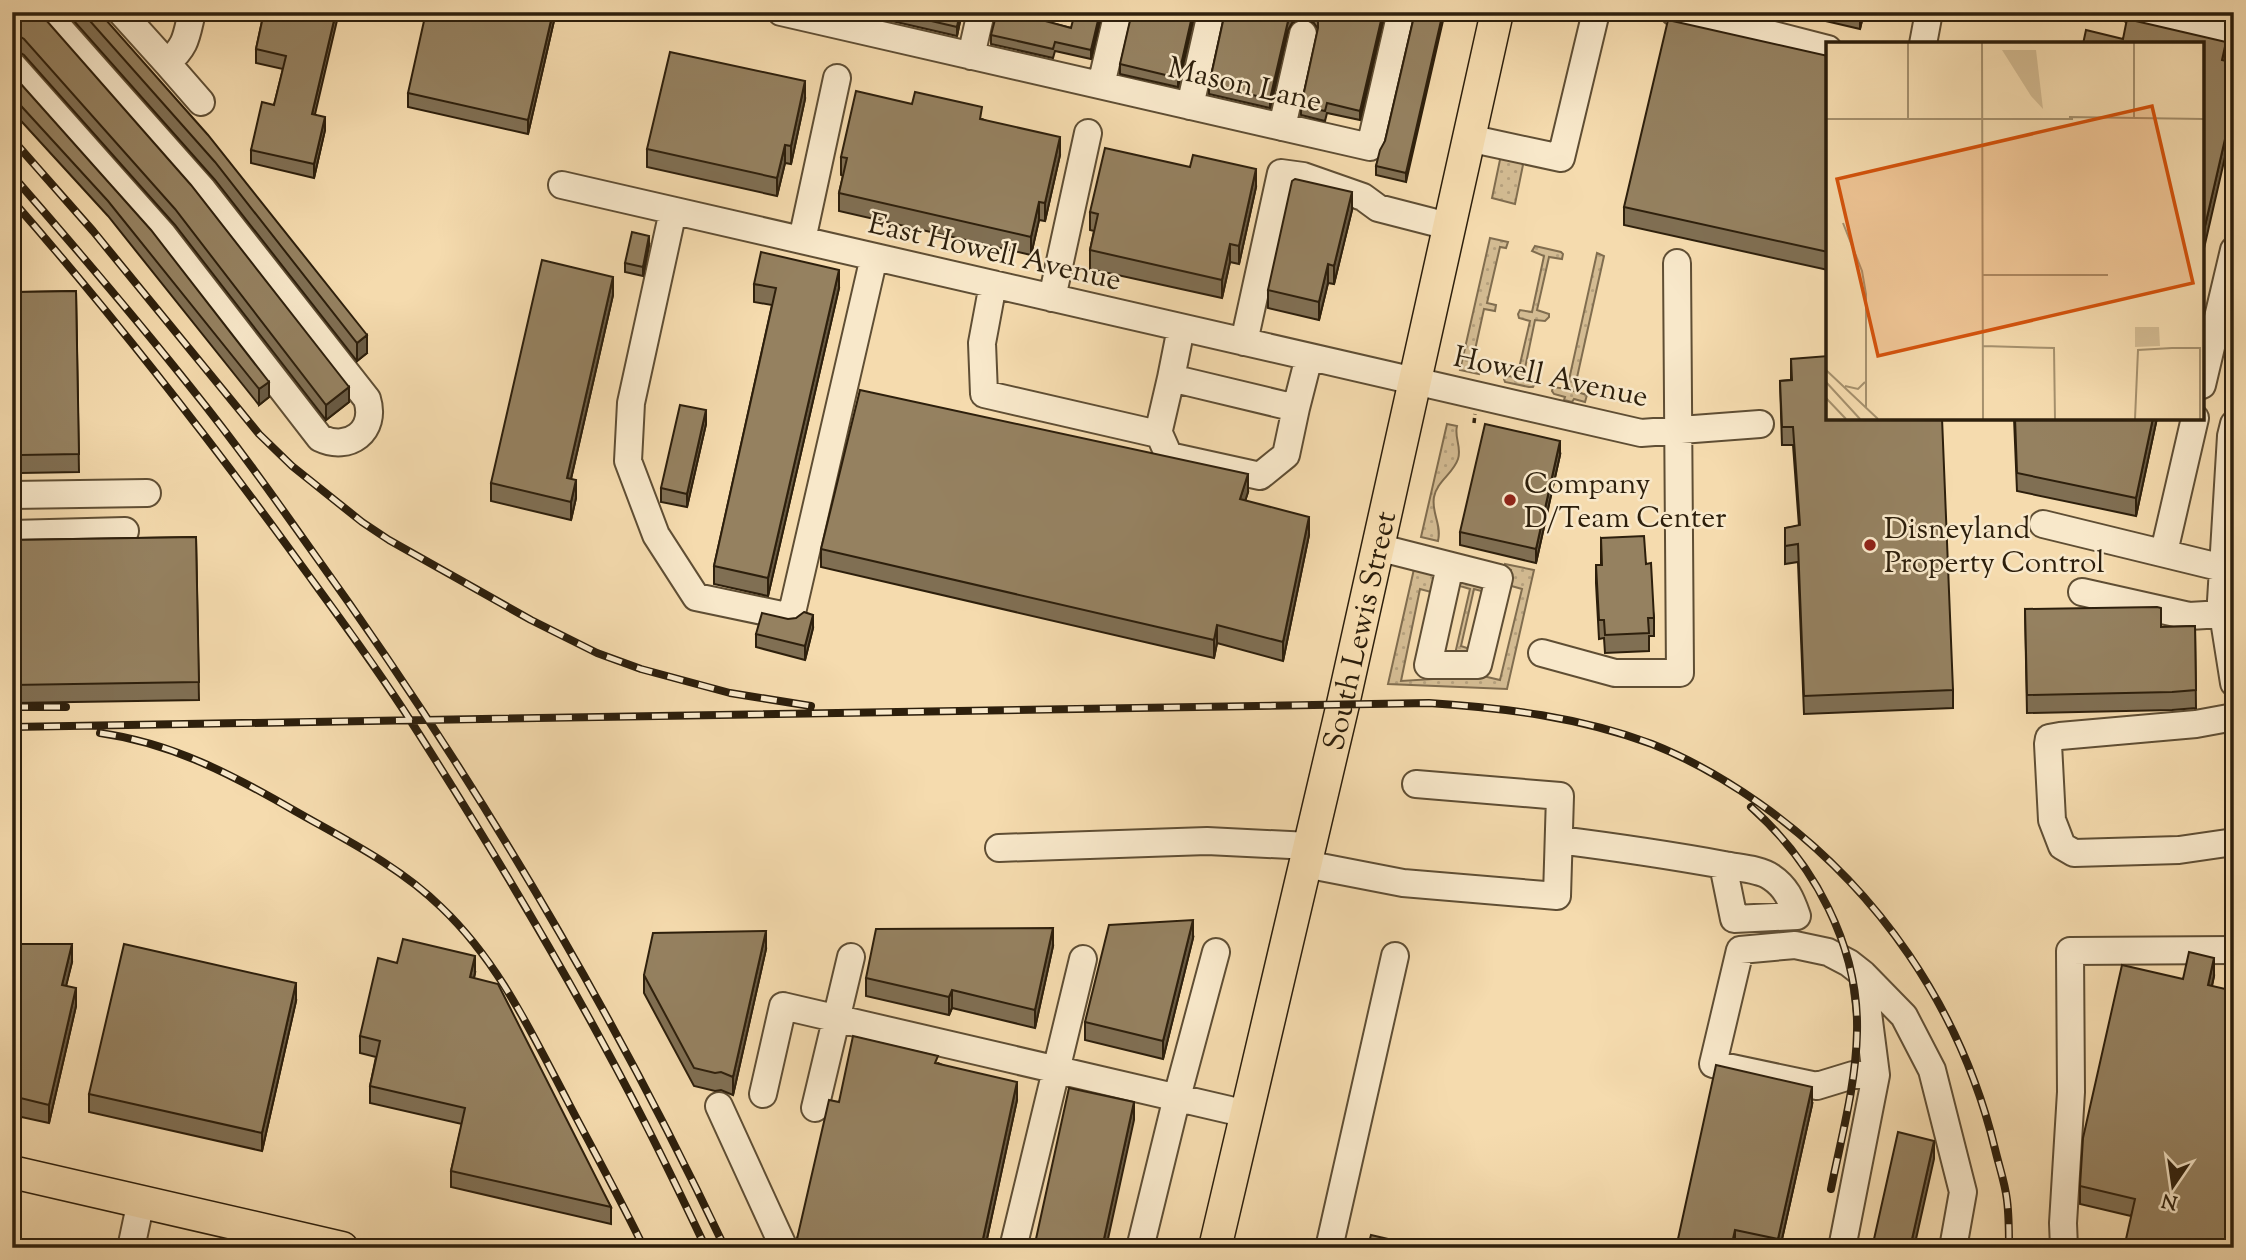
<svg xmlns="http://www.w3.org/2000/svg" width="2246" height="1260" viewBox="0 0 2246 1260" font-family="'Sorts Mill Goudy',serif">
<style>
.green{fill:url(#green-dots);stroke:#806d4f;stroke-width:2}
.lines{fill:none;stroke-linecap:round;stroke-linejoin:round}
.minor-casing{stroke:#5f4e34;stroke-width:30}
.major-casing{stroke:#2d1f0c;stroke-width:35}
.path{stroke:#2d1f0c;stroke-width:3.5;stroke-dasharray:5 3.5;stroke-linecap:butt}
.minor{stroke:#f8e8ca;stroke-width:26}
.major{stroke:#f5dbae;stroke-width:32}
.rail-casing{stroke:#2d1f0c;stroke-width:8}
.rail{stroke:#f8e8ca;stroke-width:5;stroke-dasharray:16;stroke-linecap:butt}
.wall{fill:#806f53;stroke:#2d1f0c;stroke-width:2}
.shaded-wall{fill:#685a43;stroke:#2d1f0c;stroke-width:2}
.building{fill:#958160;stroke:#2d1f0c;stroke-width:2}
.poi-dot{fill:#8f2418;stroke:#f8e8ca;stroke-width:2.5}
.labels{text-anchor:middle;stroke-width:5;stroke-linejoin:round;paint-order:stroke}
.street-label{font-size:30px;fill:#2d1f0c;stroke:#f8e8ca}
.poi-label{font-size:30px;fill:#2d1f0c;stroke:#f8e8ca;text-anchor:start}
.inset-road{fill:none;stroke:#a5906d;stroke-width:2}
.view{fill:#d5530c;fill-opacity:0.15;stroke:#d5530c;stroke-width:3.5}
.inset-edge{fill:none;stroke:#2d1f0c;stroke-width:3.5}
</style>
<defs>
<pattern id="green-dots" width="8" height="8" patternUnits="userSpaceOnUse" patternTransform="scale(1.75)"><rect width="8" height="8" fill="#d3bb92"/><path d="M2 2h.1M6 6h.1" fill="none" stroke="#b5a07d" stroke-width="1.8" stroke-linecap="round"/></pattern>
</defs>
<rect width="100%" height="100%" fill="#f5dbae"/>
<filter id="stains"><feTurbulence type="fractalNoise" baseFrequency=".00286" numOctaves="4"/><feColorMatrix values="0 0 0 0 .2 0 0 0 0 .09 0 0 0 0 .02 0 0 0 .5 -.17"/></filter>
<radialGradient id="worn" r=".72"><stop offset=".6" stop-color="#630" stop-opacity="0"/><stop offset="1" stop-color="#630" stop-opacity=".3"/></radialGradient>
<!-- green -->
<path class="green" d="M1501,155L1524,160L1515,204L1492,198Z
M1490,238L1508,242L1506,248L1500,247L1487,303L1496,305L1495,311L1484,309L1471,368L1480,370L1479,374L1460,370Z
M1535,246L1561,252L1563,254L1562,259L1549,257L1537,310L1549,314V317L1545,321L1535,320L1523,378L1535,383L1533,387H1529L1505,382L1504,379L1507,376L1517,377L1530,321L1519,318L1518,314L1520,310L1532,312L1544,256L1532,251Z
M1597,253L1604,256L1574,391L1587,395L1585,402L1574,399L1572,402L1564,400L1565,397L1554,394L1552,391L1553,387L1567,389Z
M1447,424L1457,426C1454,438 1462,447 1458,459C1453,474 1437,481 1434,497C1431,512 1442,525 1438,541L1421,537Z
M1505,564L1534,570L1507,689L1388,684L1414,569L1435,573L1431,592L1420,589L1401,681L1483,676L1500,680L1522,589L1508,585L1511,570L1504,568Z
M1461,581L1486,587L1485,592L1474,589L1461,646L1473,650L1470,658L1441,651L1455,654L1470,589L1460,586Z"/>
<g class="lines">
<defs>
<path id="minor" d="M121,12L167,63C187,45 186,37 192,12
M781,12L1370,147L1401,12
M1674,12L1722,22L1828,49
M2135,12L2234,36
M1923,44L1929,12
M971,56L981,12
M167,63L201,102
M12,65L163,235L320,438C349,452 377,431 367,399L203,190L45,12
M1101,85L1118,12
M1190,106L1211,13
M1282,127L1303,34
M1468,138L1561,158L1596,12
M562,185L1641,433L1760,424
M673,211L631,403L628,461L656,535L696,597L791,617L874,257
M802,240L837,78
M993,284L982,343L984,394L1158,434L1171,378
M1052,298L1088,133
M1181,328L1171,378L1296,408L1309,357
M1244,342L1281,173L1303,176L1363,197L1378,208L1448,226
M2202,385L2234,250
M2234,424L2231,436L2221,601L2234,683
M1158,431L1169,456L1260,476L1286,455L1296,408
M12,495L147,493
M2043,524L2223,568
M12,534L125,531
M1377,547L1499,578L1478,665H1428L1450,566
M2164,552L2195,418
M2082,592L2189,616L2223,614
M1542,653L1615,673H1680L1677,263
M2234,717L2196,724L2060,736L2049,738L2048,744L2052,820L2062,846L2074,853L2179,850L2234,842
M1559,840C1614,847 1669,855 1724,865C1738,868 1760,869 1771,877C1786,887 1791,899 1797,916L1734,919L1723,865
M999,848L1207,841L1310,846
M1305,864L1403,883L1557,896L1560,796L1416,784
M1863,974L1876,1075
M763,1094L783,1006L1247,1114
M719,1106L784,1248
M815,1108L851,957
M131,1248L141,1201
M1013,1248L1083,959
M1140,1248L1177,1097L1216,952
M1329,1248L1395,956
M1842,1248L1876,1075H1853L1817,1086L1713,1064L1740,950L1795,945L1828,952L1849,963L1863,974L1904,1016L1932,1070L1963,1192L1953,1248
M2064,1248L2063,1223L2071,1092L2070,951L2234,950"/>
<g id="major">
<path d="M12,1172L342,1248"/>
<path id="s1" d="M1215,1248L1343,704L1497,12"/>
</g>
</defs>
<!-- minor casing -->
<use href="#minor" class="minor-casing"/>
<!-- major casing -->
<use href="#major" class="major-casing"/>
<!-- path -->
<path class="path" d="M1474,423L1475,414"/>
<!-- minor -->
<use href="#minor" class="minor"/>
<!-- major -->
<use href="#major" class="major"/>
<defs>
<path id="rail" d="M12,139L93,231L259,434L292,466L362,522L389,540L531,620L597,653L641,669L730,693L811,706
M12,175C74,246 134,316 192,389C234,441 273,496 312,551C470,770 609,1003 725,1248
M12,200C110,312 201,428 288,547C330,605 374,663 412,723C495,853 575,986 645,1123C666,1164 686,1206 706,1248
M12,707H66
M12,727L1429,703C1506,708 1579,717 1652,744C1690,759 1726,780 1759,803C1877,886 1961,1008 1995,1149C1999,1166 2005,1183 2007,1200C2009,1216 2009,1232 2009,1248
M100,733C172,743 233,775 295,811C346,840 399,866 441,907C499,962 531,1032 568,1102C593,1150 620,1198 644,1248
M1751,807C1814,863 1859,946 1857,1032C1856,1085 1841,1138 1831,1189"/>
</defs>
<!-- rail casing -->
<use href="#rail" class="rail-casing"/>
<!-- rail -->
<use href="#rail" class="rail"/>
</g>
<!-- wall -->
<path class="wall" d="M66,12H99L367,353L357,361L215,180Z
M264,12L315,114L325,130L314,178L251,163V150L274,105L283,69L256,63V49Z
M556,12L528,134L408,107V93Z
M853,12H962L957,36Z
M1102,12L1091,59L1055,51L1053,58L991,44V35L1040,20L1071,28Z
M1195,12L1178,87L1120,74V64Z
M1225,12H1385L1360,120L1327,113L1325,121L1301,115V106L1318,29L1314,23L1306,19H1298L1292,23L1288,30L1270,108L1209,94V85Z
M1415,12L1406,182L1376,175V166L1385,141Z
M1787,12H1864L1860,29Z
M12,21L349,402L326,420L175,225L24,55L16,50H12Z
M1828,56V270L1624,225V207Z
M12,74L269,397L259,405L108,216L12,111Z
M805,99L791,164L785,163L777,196L647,167V149Z
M982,119L1060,155L1045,221L1039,220L1031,255L839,211V193L843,176L841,175V157Z
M1256,187L1239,264L1230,262L1222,298L1090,269V250L1094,231L1090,230V212Z
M1352,210L1334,284L1328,283L1319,320L1268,308V290Z
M649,245L643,276L625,272V263Z
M754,284L839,288L768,596L714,584V566L772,305L754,302Z
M76,291L79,472L21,473L18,292Z
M613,295L571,479L576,498L571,520L491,501V483Z
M1791,359L1953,690V708L1804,714L1798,562L1785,564V528L1799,526L1793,445H1782L1780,381L1791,380Z
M2014,418H2157L2136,516L2017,491Z
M706,424L687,507L661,502V488Z
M1560,455L1536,563L1460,545V532Z
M1248,492L1245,501L1309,535L1283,661L1217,643L1214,658L821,567V549Z
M196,537L199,700L12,703V540Z
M1601,538L1646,564L1654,618V636H1649V651L1605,653L1604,638L1599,639L1596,583V565H1601Z
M2025,609L2161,627L2195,626L2196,708L2172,710L2027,713Z
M813,628L805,660L756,647V634Z
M1193,938L1163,1059L1085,1040V1022Z
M12,944L72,962L66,985L76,1006L49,1123L12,1115Z
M1053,946L1035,1028L952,1008L949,1015L866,996V978Z
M766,949L733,1095L721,1090L715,1091L694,1086L644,993V975Z
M475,973L474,978L611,1207V1224L451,1187V1171L462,1124L370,1103V1086L376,1057L360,1053V1036Z
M2214,976L2212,986L2131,1216L2080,1204V1186L2183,979Z
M296,1001L262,1151L89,1112V1094Z
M938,1063L1017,1100L985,1248H797V1239L839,1102Z
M1812,1105L1780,1248H1678V1239Z"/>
<!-- shaded-wall -->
<path class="shaded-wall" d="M336,12H339L312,127V114Z
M553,12H556L528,134V120Z
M960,12H962L957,36V27Z
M1100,12H1102L1091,59V50Z
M1193,12H1195L1178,87V78Z
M1294,12H1298V19L1292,23L1288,30L1270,108V99L1288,21L1292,14Z
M1383,12H1385L1360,120V111Z
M1443,12H1445L1406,182V173Z
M1860,12H1864L1860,29Z
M2226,42V60L2222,78V60Z
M805,81V99L791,164V146Z
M2234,100V118L2202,257V239Z
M325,117V130L314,178V164Z
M1060,137V155L1045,221V203Z
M785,145V163L777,196V178Z
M1256,169V187L1239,264V246Z
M1352,192V210L1334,284V266Z
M1039,202V220L1031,255V237Z
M649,236V245L643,276V267Z
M1230,244V262L1222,298V280Z
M1328,264V283L1319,320V302Z
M839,270V288L768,596V578Z
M613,277V295L567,496V478Z
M367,335V353L357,361V343Z
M269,382V397L259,405V389Z
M349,387V402L326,420V405Z
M706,410V424L687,507V494Z
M2153,418H2157L2136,516V498Z
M1560,441V455L1536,563V549Z
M1248,474V492L1240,517V499Z
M576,480V498L571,520V502Z
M1309,517V535L1283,661V642Z
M813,615V628L805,660V646Z
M1217,625V643L1214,658V640Z
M1193,920V938L1163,1059V1041Z
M1053,928V946L1035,1028V1010Z
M766,931V949L733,1095V1077Z
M72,944V962L62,1003V985Z
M475,956V973L470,994V977Z
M2214,958V976L2208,1003V985Z
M296,983V1001L262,1151V1133Z
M76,988V1006L49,1123V1105Z
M952,990V1008L949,1015V997Z
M1017,1082V1100L985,1248H981Z
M1812,1087V1105L1780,1248H1778V1239Z
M1134,1102V1120L1106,1248H1102Z
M1934,1141V1159L1914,1248H1910Z
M1735,1230V1248H1731Z"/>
<!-- building -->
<path class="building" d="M22,12H39L191,185L349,387L326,405L175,209L24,39L16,34H12V21Z
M82,12H99L208,135L367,335L357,343L215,162Z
M264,12H336L312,114L325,117L314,164L251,150L262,102L274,105L286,56L256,49Z
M426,12H553L528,120L408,93Z
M893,12H960L957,27Z
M997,12H1039L1038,19L1071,28L1075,12H1100L1091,50L1055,42L1053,49L991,35Z
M1132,12H1193L1178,78L1120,64Z
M1225,12H1294L1292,14L1288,21L1270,99L1209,85Z
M1311,12H1383L1360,111L1327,103L1325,111L1301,106L1318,28V20L1314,14Z
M1415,12H1443L1406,173L1376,166L1380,150L1385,141Z
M2127,19L2226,42L2222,60L2234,63V100L2202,239V44H2083L2086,30L2123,39Z
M1668,20L1828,56V252L1624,207Z
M670,52L805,81L791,146L785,145L777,178L647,149Z
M12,74L151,230L269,382L259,389L108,201L12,96Z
M856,91L912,104L915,92L982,107L980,119L1060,137L1045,203L1039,202L1031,237L839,193L847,158L841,157Z
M1105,148L1190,167L1193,155L1256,169L1239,246L1230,244L1222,280L1090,250L1098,214L1090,212Z
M1295,179L1352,192L1334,266L1328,264L1319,302L1268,290L1292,181Z
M632,232L649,236L643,267L625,263Z
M761,252L839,270L768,578L714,566L776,288L754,284Z
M542,260L613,277L567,478L576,480L571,502L491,483Z
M76,291L79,454L21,455L18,292Z
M1828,356V418H1942L1953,690L1804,696L1798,544L1785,546V528L1800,525L1793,427H1782L1780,381L1792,380L1791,359Z
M860,390L1248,474L1240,499L1309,517L1283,642L1217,625L1214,640L821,549Z
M680,405L706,410L687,494L661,488Z
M2015,418H2153L2136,498L2017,473Z
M1485,424L1560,441L1536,549L1460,532Z
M1644,536L1646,564L1651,563L1654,618H1648L1649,633L1605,635L1604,620H1599L1596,565H1602L1601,538Z
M196,537L199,682L12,685V540Z
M2157,607L2161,608V627L2195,626L2196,690L2172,692L2027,695L2025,609Z
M804,612L813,615L805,646L756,634L762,613L788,619L796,618Z
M1193,920L1163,1041L1085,1022L1109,925Z
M1053,928L1035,1010L952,990L949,997L866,978L876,929Z
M766,931L733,1077L721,1072L715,1073L694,1068L644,975L653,933Z
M403,939L475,956L470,977L498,984L611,1207L451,1171L465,1108L370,1086L380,1041L360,1036L378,958L397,963Z
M12,944H72L62,985L76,988L49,1105L12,1096Z
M124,944L296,983L262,1133L89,1094Z
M2189,952L2214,958L2208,985L2234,991V1248H2124L2135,1199L2080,1186L2083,1138L2122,965L2183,979Z
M853,1036L938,1056L935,1063L1017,1082L981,1248H805L806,1240L797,1239L829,1100L839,1102Z
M1716,1065L1812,1087L1778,1239L1735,1230L1731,1248H1719L1678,1239Z
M1069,1088L1134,1102L1102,1248H1034Z
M1898,1132L1934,1141L1910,1248H1872Z
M1371,1235L1401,1242L1399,1248H1337L1343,1240L1368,1246Z"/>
<!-- markers -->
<g class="poi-dot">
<circle cx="1510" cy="500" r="7"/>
<circle cx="1870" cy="545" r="7"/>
</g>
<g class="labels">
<!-- street labels -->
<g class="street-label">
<text transform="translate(1245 84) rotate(13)" y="10">Mason Lane</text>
<text transform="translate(995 251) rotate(13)" y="10">East Howell Avenue</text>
<text transform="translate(1551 376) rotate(12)" y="10">Howell Avenue</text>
<text dy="10" stroke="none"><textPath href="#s1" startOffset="634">South Lewis Street</textPath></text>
</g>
<!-- poi labels -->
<g class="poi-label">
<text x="1524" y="493">Company<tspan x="1524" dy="34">D/Team Center</tspan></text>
<text x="1884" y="538">Disneyland<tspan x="1884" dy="34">Property Control</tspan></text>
</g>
</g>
<!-- overview -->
<g transform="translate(1826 42)">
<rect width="378" height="378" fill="#f5dbae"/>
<path d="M176,8H210L217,67L205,54ZM309,285H333L334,304L309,305Z" fill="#d3bb92"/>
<path class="inset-road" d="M82,1V77M156,1L157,377M308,1V77M243,75L378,77M0,77H247M17,181L36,229L40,252V365M156,233H282M157,304L228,306L229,377M0,328L52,377M0,340L34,377M19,344L32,347L39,340M0,356L20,377M309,377L312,308L346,306H374V377"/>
<path class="view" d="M326,64L367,241L52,314L11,137Z"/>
<rect width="378" height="378" class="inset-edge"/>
</g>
<!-- margin -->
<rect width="2246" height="1260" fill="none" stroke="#f5dbae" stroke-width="42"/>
<rect x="14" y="14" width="2218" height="1232" fill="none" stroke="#2d1f0c" stroke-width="3.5"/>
<rect x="21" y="21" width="2204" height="1218" fill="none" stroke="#2d1f0c" stroke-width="2"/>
<!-- north arrow -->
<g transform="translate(2173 1186) rotate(193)" stroke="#f8e8ca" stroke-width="5" paint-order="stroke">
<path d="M0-5L12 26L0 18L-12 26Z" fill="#2d1f0c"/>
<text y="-10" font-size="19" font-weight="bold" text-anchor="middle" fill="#2d1f0c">N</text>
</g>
<rect width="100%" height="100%" filter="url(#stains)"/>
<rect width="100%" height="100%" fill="url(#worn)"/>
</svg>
